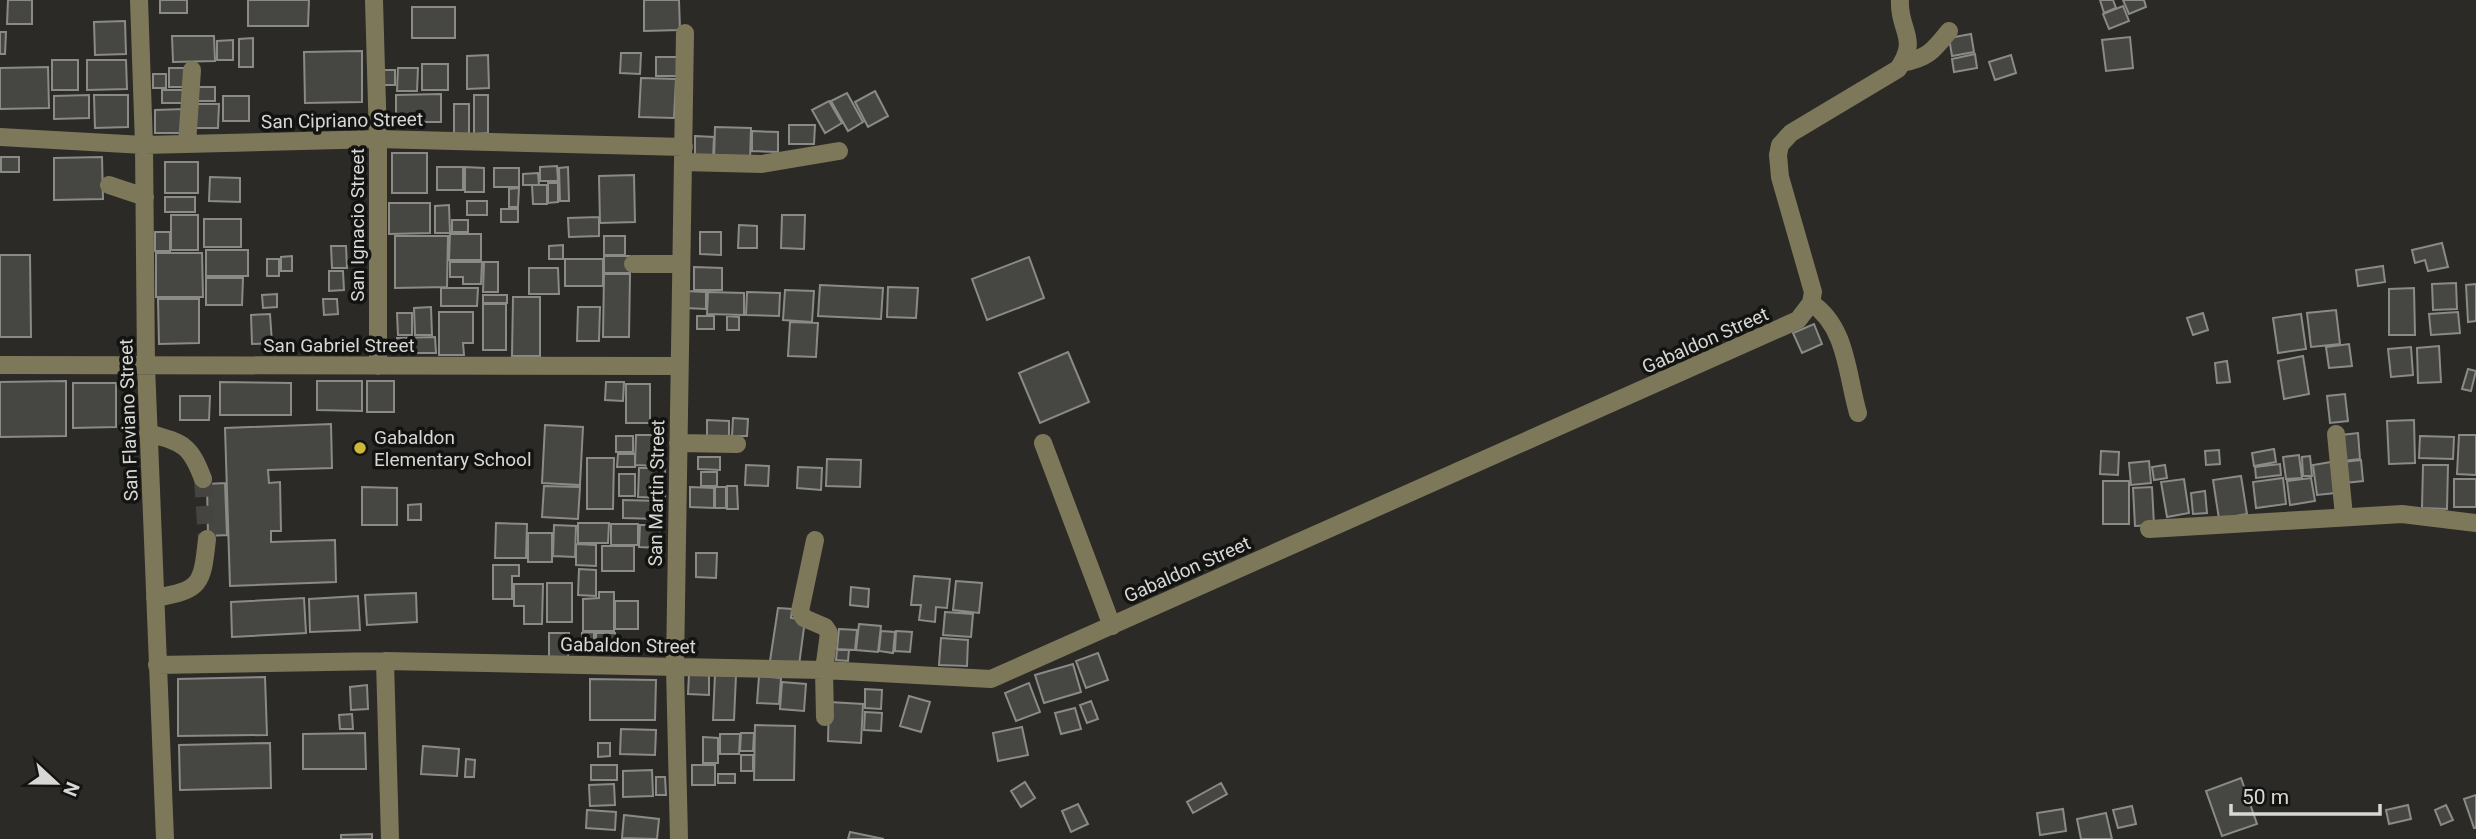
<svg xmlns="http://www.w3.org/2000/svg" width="2476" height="839" viewBox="0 0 2476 839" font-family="Roboto,sans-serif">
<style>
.building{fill:#464642;stroke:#8b8a86;stroke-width:2}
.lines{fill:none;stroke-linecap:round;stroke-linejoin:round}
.minor-tunnel{stroke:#454441;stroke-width:18;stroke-dasharray:18 9;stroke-linecap:butt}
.minor{stroke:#7e785a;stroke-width:18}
.poi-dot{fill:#d0b837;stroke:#131311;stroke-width:2.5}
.labels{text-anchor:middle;stroke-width:7;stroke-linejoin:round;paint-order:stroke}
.street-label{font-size:19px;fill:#d7d7d5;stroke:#131311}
.poi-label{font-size:19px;fill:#d7d7d5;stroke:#131311;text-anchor:start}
</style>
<rect width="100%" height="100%" fill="#2b2a27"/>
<!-- building -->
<path class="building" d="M8,0H32V24H7Z
M160,0H187V13H160Z
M248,0H309L308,26H248Z
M644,0H679L680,30L644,31Z
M2100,0H2113L2116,8L2104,13Z
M2123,0H2144L2146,7L2129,14Z
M2123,6L2129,21L2109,29L2103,14Z
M412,7H455V38H412Z
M125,21L126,54L95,55L94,22Z
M0,32H6L5,54H0Z
M1971,34L1974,52L1952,56L1949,38Z
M172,36H214L215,61L173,62Z
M2130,37L2133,68L2106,71L2102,40Z
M253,38V67H239V39Z
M233,40V60H217V41Z
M362,51V102L305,103L304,52Z
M621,53H641L640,74L620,73Z
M1975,54L1977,68L1954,72L1952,59Z
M488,55L489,88L467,89V56Z
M2011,55L2016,73L1995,80L1989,62Z
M656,57H678L677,76H656Z
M52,60H78V90H52Z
M87,60H126L127,89L87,90Z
M422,64H448V90H422Z
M48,67L49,108L0,109V68Z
M169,68H187V87H169Z
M398,68H418L417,91H397Z
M383,70H395V85H383Z
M153,74H166V88H153Z
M641,78L676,79L674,118L639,117Z
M193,87H215V101H194Z
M162,90H185V103H162Z
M875,91L888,116L868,127L855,102Z
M847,93L863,122L848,131L831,101Z
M441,94V122H396V95Z
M89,95V118L54,119V96Z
M94,95H128V127L95,128Z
M474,95H488V133L474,134Z
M223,96H249V121H223Z
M829,101L842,123L825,133L812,110Z
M193,104H219L218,128H192Z
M454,104H469V134L454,135Z
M185,109V133H155V110Z
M789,125H815L814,144H789Z
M715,127L751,128L750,160L714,159Z
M752,131L778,132V152L752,151Z
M695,136L714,137L713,158L695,157Z
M392,153H427V193H392Z
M1,157H19V172H1Z
M102,157L103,199L54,200V158Z
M165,162H198V193H165Z
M557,166L558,181H540V167Z
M437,167H463V190H437Z
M465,167L484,168V192H465Z
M568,167L569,201H560L559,168Z
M494,168H519V187H494Z
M538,173L539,185H523V174Z
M634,175L635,222L600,223L599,176Z
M210,177L240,178V202L209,201Z
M548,183H558V202L548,203Z
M532,185H547V204H533Z
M519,188L518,207H509V189Z
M165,197H195V212H165Z
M467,201H487V215H467Z
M389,203H430V233L389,234Z
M449,205L450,233H435V206Z
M501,209H518V222H501Z
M171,215H198V250H171Z
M782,215H805L804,249L781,248Z
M599,217V236L569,237L568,218Z
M204,219H241V247H204Z
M452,220H468V232H452Z
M739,225L757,226V248H738Z
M155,232H170V251H155Z
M700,232H721V255L700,254Z
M450,234H481V260H449Z
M395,236H448L447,287L395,288Z
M604,236H625V255H604Z
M2442,243L2448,267L2428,271L2425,260L2415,263L2412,250Z
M563,245V259H549V246Z
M331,246H346L347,268H332Z
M206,250H248V276H206Z
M156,253H202L203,297H156Z
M0,255H30L31,337H0Z
M292,256V271H281V257Z
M604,256H630V273H604Z
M1029,257L1044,298L987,320L972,279Z
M267,259H279V276H267Z
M565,259H603V286H565Z
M450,262H482L481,284H463V277H450Z
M484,262H498V292H483Z
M2383,266L2385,282L2358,286L2356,270Z
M694,267L722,268V290H694Z
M529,268H558L559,294H529Z
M329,271H343L344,290L329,291Z
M604,274H630L629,337H603Z
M206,278H243L242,305H206Z
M2456,283L2457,309L2433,310L2432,284Z
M2476,284V321L2468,322L2466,285Z
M820,285L883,288L881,319L818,316Z
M888,287L918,288L916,318L887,317Z
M441,288H478L477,306H441Z
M2414,288L2415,335H2389V289Z
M785,290L814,291L812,322L783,320Z
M685,291L706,292V309L685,308Z
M708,292L744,293V315L707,314Z
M747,292L780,293L779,316L746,315Z
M277,294V307L263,308L262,295Z
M483,295H507V303H483Z
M513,297H540V356H512Z
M158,299H199V343L159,344Z
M323,299H337L338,314L324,315Z
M483,304H506V350H483Z
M431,307L432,335H415L414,308Z
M578,307H600L599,341H577Z
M2336,310L2340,344L2311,347L2307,313Z
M439,312H473V343H463L464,355H439Z
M2458,312L2460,333L2431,335L2429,314Z
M397,313H412V335H398Z
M2203,313L2208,330L2193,335L2187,318Z
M270,314L272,343L252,344L251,315Z
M2301,314L2306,349L2278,353L2273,318Z
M697,316H714V329H697Z
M727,316L739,317V330H727Z
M790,322L818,323L816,357L788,356Z
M1814,324L1822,344L1802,353L1793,333Z
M435,337L436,353H397V338Z
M326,340H339V352H327Z
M2349,344L2352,366L2329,368L2326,347Z
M2439,346L2441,382L2418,383L2417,348Z
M2411,347L2413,375L2391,377L2388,349Z
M1068,352L1089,402L1040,423L1019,373Z
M2303,356L2309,394L2284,399L2278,361Z
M2227,361L2230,382L2217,383L2215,363Z
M2468,369L2476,371L2471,391L2462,389Z
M66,381V436L0,437V382Z
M317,381H362V411L317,410Z
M367,381H394V412H367Z
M220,382L291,383V415H220Z
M606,382H624L623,401L605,400Z
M73,383H116V427L73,428Z
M626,384H650V423H626Z
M2345,394L2348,421L2330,423L2327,396Z
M180,396H210L209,420H180Z
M733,418L748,419L747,436H732Z
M707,420L729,421V437L707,436Z
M2414,420L2415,463L2389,464L2387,421Z
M331,424L332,468L268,470L269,483L280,482L281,531H271V542L335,540L336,582L230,586L225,428Z
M545,425L583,427L580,485L542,483Z
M2358,433L2360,459L2343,461L2341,435Z
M636,435H657V466L635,465Z
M2459,435H2476V475L2457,474Z
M616,436H633V452H616Z
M2420,436L2454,437L2453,459L2419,458Z
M2274,449L2276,462L2254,466L2252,453Z
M2219,450L2220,464L2206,465L2205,451Z
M2101,451L2119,452L2118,475L2100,474Z
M618,454H635V467H617Z
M2299,455L2302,478L2286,479L2283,457Z
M2310,456L2312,476H2303L2302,457Z
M698,457H720V470L698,469Z
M587,458H614L613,509H587Z
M827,459L861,460L860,487L826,486Z
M2361,460L2363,481L2345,483L2343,462Z
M2149,461L2151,483L2131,485L2129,463Z
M2331,462L2335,493L2317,495L2313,465Z
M2280,464L2281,475L2256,478L2255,467Z
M746,465L769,466L768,486L745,485Z
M2165,465L2167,478L2154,480L2152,467Z
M2423,465H2448L2447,509L2422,508Z
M798,467L822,468L821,490L797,488Z
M639,468H665V498L638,497Z
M701,472H717V486H701Z
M619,474H635V496H619Z
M2241,476L2247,514L2219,519L2213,480Z
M2283,478L2286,504L2256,508L2253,482Z
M2311,478L2315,501L2290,505L2287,481Z
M2184,479L2189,513L2167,517L2161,482Z
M2454,479H2476V507H2454Z
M2103,481H2129V524H2103Z
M225,483L227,535L208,536L207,484Z
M544,486L580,487L578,519L542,517Z
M727,486H737L738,509H727Z
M362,487L397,488V525H362Z
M690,487L714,488V508L690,507Z
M715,487H726V508H715Z
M2152,487L2154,525L2135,526L2133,488Z
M2205,491L2207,513L2193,514L2191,493Z
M623,500L660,501L659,519L623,518Z
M421,504V520H408V505Z
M496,523L527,524L526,558H495Z
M578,523H609L608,543H578Z
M611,524H638V545H611Z
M554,525L576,526L575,557L553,556Z
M640,525H660L659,548L639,547Z
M528,533H552V562H528Z
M576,544L596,545V566L576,565Z
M602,546H634V571H602Z
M696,553H717L716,578L696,577Z
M493,565H519V576H512V599H493Z
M579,569L596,570V596L578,595Z
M914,576L950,579L947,608L936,607L935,622L919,620L921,605H911Z
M956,581L982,583L979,613L953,610Z
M547,583H572V622H547Z
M514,584H543L542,624H524V606H514Z
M851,587L869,589L868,607L850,605Z
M599,592H614V631H583V599L599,598Z
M416,593L417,622L367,625L365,595Z
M358,596L360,630L310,632L309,599Z
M304,598L306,633L232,637L231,602Z
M615,601H638V629H615Z
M778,608L792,609L791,618L805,620L799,665L770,661Z
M945,612L973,614L971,637L943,635Z
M859,624L881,626L878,652L856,650Z
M839,629L857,630L855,650L837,649Z
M881,631L895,632L893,653L879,651Z
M896,631L912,632L910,652L895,651Z
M594,632V644H582V633Z
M549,633H569L568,657H549Z
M596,633H615V653H596Z
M941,638L968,640L967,666L939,665Z
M837,650H849L848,661L836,660Z
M1098,653L1108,680L1086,688L1076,661Z
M1073,664L1081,692L1044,703L1035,675Z
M689,674L709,675V695L688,694Z
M715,674L736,675L734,720H713Z
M759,676L781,678L779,704L757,703Z
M265,677L267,735L178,736V679Z
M590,679L656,680L655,720H590Z
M782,682L806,684L804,711L780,709Z
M1029,683L1040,712L1016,721L1005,693Z
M367,685L368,709L351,710L350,687Z
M865,689L882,690L881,709L865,708Z
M909,696L930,702L921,732L900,726Z
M1091,701L1098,719L1087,723L1080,705Z
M829,702L863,704L861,743L828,741Z
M1075,708L1081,729L1061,734L1055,713Z
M865,712L882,713L881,731L864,730Z
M352,714L353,729H340L339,715Z
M755,725L795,726L794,780H754Z
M1022,727L1028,755L998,761L993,733Z
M621,729L656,730L655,755L620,754Z
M365,733L366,769H303V734Z
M741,733H754L753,751H740Z
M720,734H740L739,754H720Z
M703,737L718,738V763H703Z
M270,743L271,788L180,790L179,745Z
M598,743H610V756L598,757Z
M423,746L459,749L457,776L421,774Z
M741,755H753V771H741Z
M466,759L475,760L474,777H465Z
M591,765H617V780H591Z
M692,765H715V785H692Z
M652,770L653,796L623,797V771Z
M718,774H735V783H718Z
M656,777H665L666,795H656Z
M2241,778L2257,824L2222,836L2206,791Z
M1025,782L1035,798L1021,807L1011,791Z
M1221,783L1227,794L1193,813L1187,802Z
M614,784L615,805L590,806L589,785Z
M2476,795V828H2474L2464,799Z
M1078,804L1088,824L1071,832L1062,811Z
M2408,805L2411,819L2389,824L2386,810Z
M2446,805L2453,820L2441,825L2435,810Z
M2132,806L2136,824L2118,828L2113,810Z
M2063,809L2066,831L2040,835L2037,813Z
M587,810L616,812L615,830L586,828Z
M2106,813L2112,839H2081L2077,819Z
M624,815L659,819L657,839L622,838Z
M850,832L884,839H848Z
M372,834V839H341V835Z"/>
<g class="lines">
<!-- minor-tunnel -->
<path class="minor-tunnel" d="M203,479L207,539"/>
<!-- minor -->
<path class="minor" d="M139,0L144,145L146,366L165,839
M374,0L378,139V366
M1902,63C1928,58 1933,51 1949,31
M0,137L144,145L378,139L684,147
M187,144L192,70
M683,162L762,164L839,151
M109,185L145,197
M633,264H681
M1811,303C1847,326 1847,376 1858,413
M0,365L679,366
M148,433C183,443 190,444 203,479
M2336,434L2344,516
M678,443L737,444
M1043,443L1112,626
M2149,529L2402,514L2476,523
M815,540L800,611L804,618L825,627L829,633L824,670L825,717
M155,598C202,590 202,584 207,539
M385,661L390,839
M157,665L385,661L824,670L991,679L1798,320L1811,303L1813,292L1780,177L1778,155L1780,145L1791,133L1898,69C1920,37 1898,31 1900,0
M679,839L675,667L685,33"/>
</g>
<!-- markers -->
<circle class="poi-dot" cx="360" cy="448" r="7"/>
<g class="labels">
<!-- street labels -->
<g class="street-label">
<text transform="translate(342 120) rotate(-1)" y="7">San Cipriano Street</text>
<text transform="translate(357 225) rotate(-90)" y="7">San Ignacio Street</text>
<text transform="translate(1705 340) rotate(-24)" y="7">Gabaldon Street</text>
<text x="339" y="352">San Gabriel Street</text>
<text transform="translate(128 420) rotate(-92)" y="7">San Flaviano Street</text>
<text transform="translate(656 493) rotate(-89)" y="7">San Martin Street</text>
<text transform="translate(1187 569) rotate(-24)" y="7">Gabaldon Street</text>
<text transform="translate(628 645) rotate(1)" y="7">Gabaldon Street</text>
</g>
<!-- poi labels -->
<g class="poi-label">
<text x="374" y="444">Gabaldon<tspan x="374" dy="22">Elementary School</tspan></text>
</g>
</g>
<!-- north arrow -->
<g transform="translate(56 783) rotate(112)" stroke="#131311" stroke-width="5" paint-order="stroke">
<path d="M0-5L12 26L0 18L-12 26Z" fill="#d7d7d5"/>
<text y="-10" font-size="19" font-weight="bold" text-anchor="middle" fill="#d7d7d5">N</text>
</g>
<!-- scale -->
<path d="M2231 804v10h149v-10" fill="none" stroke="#d7d7d5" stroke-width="3.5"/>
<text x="2242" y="804" font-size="21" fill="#d7d7d5" stroke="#131311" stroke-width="5" paint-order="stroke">50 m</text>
</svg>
